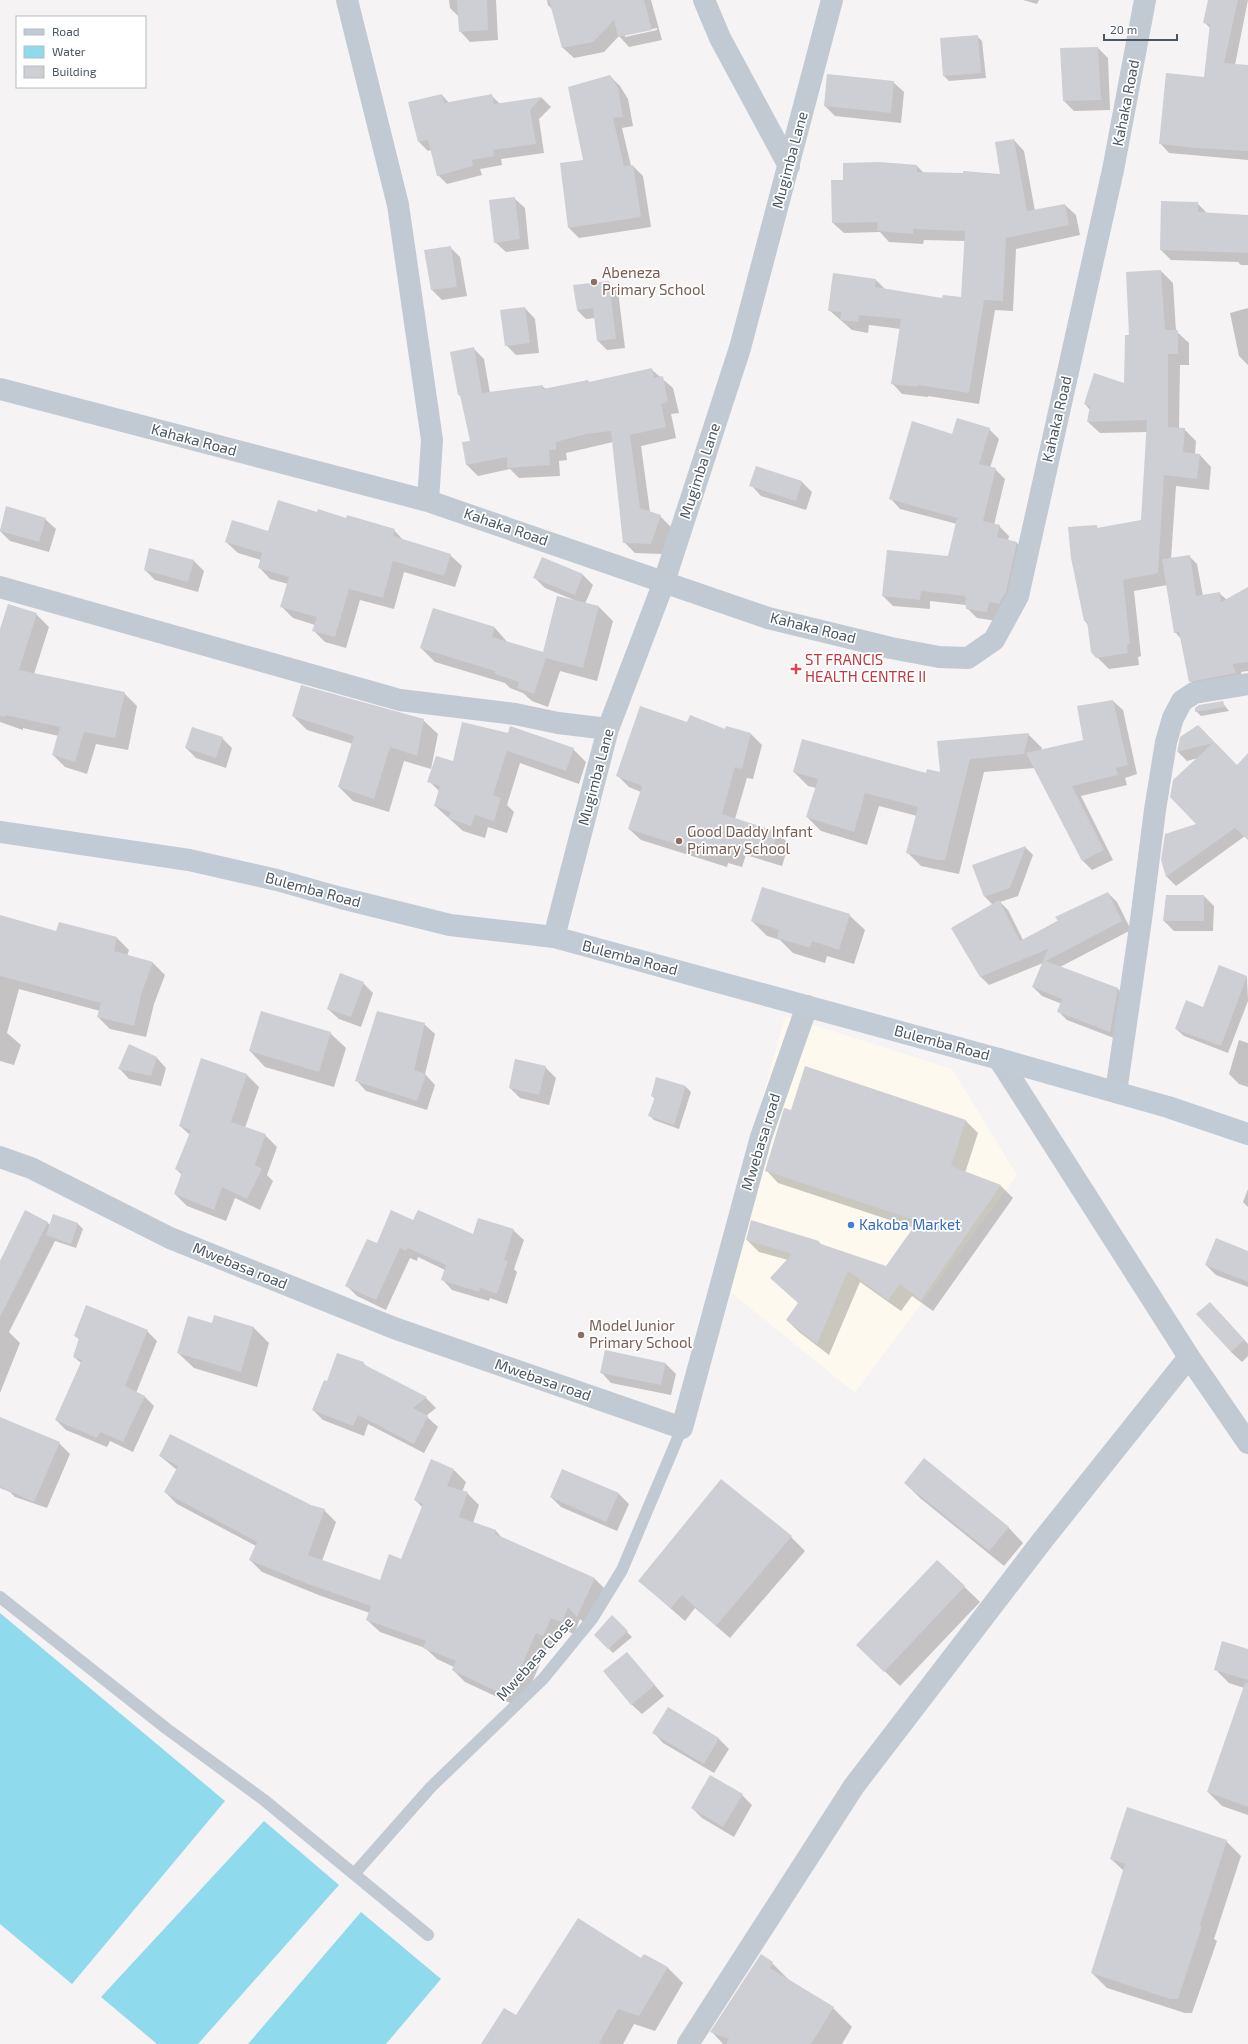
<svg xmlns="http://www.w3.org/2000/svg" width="1248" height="2044" viewBox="0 0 1248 2044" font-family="'Exo 2',sans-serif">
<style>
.commercial{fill:#fdf9ef}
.water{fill:#90daee}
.shadow{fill:#0003;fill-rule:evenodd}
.building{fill:#cdcfd5}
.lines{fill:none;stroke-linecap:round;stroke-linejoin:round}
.lane{stroke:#c1cad2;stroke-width:12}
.street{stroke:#c1cad2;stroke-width:22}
.secondary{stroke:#c1cbd6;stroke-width:22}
.education-dot{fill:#8d6e63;stroke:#fff;stroke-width:1.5}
.health-dot{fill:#e0444e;stroke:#fff;stroke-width:1.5}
.shop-dot{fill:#3f7fe0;stroke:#fff;stroke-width:1.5}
.labels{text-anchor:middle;stroke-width:3.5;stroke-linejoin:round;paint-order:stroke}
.street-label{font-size:15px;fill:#4a5661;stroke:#fff}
.education-label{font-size:15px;fill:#785e54;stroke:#fff;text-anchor:start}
.health-label{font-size:15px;fill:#be3a42;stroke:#fff;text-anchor:start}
.shop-label{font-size:15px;fill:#366cbe;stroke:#fff;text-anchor:start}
</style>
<rect width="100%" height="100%" fill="#f5f3f3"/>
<!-- commercial -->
<path class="commercial" d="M785,1016L952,1069L1017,1175L855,1393L712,1277Z"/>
<!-- water -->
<path class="water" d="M0,1613L225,1801L72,1984L0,1924Z
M264,1821L339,1885L198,2044H157L101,1997Z
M361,1912L441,1979L386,2044H248Z"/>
<!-- shadow -->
<path class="shadow" d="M449,0H496L498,40L470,42L460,31L459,17L450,8Z
M547,0H651L662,40L629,47L619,36L604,52L574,58L563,48L553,10L548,5ZM657,28V30L625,37V35Z
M1023,0H1039L1037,4Z
M1209,0H1248L1235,65L1248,66V160L1169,153L1160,143L1205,78L1211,29L1204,22Z
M977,36L982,41L986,78L949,81L944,76L941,39Z
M1098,48L1108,58L1110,110L1074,111L1064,101Z
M610,76L620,86L628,99L633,126L622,128L631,166H633L643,176L651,227L579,238L569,228L584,160Z
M893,82L904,92L901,123L835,116L825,106Z
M442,95L449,103L491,95L500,104L542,98L551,107L539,119L544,153L501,159L502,165L480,169L482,175L447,184L438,175L431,150L428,151L419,142Z
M1014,140L1024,151L1035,211L1065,205L1076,215L1080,235L1016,249L1013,311L995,310L979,404L928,396V397L902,394L892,383L901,329L869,325L868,333L852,330L829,310L876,280L885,289L943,299L962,298L965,241L924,240L923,244L889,242L880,232L844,233L833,223L844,181L917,166L924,173L1001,175Z
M514,198L525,208L529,249L506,252L495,242Z
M1197,203L1208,214L1248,216V265H1241L1238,262L1171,260L1161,250Z
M450,247L460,257L467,296L442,300L432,290Z
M1161,271L1173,283L1176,331L1189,343V365H1180L1179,429H1184L1196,441L1195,454L1200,455L1211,467L1209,490L1176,486L1171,559L1189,556L1197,564L1203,596L1219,593L1227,600L1248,588V671L1241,672L1243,681L1198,689L1190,681L1181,639L1175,632L1167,585L1134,591L1141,656L1138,657L1139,665L1109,669L1097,657L1088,625L1085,621L1096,526L1099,529L1142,521L1147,432L1100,433L1088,422L1090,410L1085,404L1125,385L1130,336Z
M609,282L618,291L625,348L607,350L598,341L595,318L586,319L577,310Z
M525,308L535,319L539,353L516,355L506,345Z
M1248,308V365L1239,356L1230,313Z
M473,348L484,359L490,393L542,386L546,389L590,383L651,369L673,388L679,413L671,414L676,438L641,446L650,512L660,516L671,527L662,554L635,553L624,542L613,442L566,453L567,460L559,461L560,476L519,478L510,469L478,476L467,465L463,443L471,441L462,398L459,395Z
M989,429L999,439L990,468L995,469L1005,479L994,525L999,526L1009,536L1008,541L1017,543L1027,553L997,621L977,618L967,608L966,605L930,601V609L893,606L883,596L948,557L957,524L900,509L891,499L953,435Z
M802,482L812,492L806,510L761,496L751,485Z
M7,508L45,519L56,529L49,552L10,541L0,531Z
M318,514L394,530L404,541L450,555L462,566L455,587L404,572L394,609L360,600L346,648L325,642L314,631L315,625L293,618L282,607L288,584L270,579L259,567L261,560L238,553L226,542L268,532Z
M542,558L583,575L593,585L585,604L599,607L613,621L597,681L560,671L548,707L532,701L523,693L510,688L505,683L435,662L421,648L433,609L495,628L508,643L543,654L574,600L545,588L534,577Z
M194,561L204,571L198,592L155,580L145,570Z
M36,614L49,627L34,674L124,693L137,706L128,750L96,744L87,774L65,767L53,755L59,736L23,728V730L0,722V631Z
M1113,701L1123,710L1137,774L1125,778L1127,785L1081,796L1113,860L1092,870L1082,860L1035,768L984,772L959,874L921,866L908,853L917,816L879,806L867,845L821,831L807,817L816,788L808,786L794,772L941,773L938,742L1028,734L1042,748L1041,751L1084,741Z
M1222,702L1229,711L1201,716L1196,711Z
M293,716L423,720L438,734L431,769L404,761L389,812L353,801L339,787L353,744L307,730Z
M463,723L573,749L586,762L579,784L520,763L507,805L514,812L507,833L488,827L485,838L463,831L435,806L440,792L429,781L454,763Z
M688,723L726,730L727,727L751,734L762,745L753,779L747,778L735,819L777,832L789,844L782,866L746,855L742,867L728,863L727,867L641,840L629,829L641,792L629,787L618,776Z
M1198,726L1237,766L1248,763V839L1245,836L1176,886L1167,877L1162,860L1198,825V758L1187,761L1178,752Z
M222,738L232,748L226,768L196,758L186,748Z
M1025,847L1033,855L1018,896L1000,902L1008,910L1023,940L1108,893L1117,902L1131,930L1060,967L1118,989L1127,998L1119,1040L1067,1020L1059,1012L1062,1004L1042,996L1033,987L1043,963L989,985L980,976L993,905L985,897Z
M1204,896L1214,906L1213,931H1174L1164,921Z
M849,915L865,930L854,964L827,956L825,963L793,953L780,940L767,936L752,921Z
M0,916L57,932L117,938L129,950L127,956L153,963L165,975L154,1004L146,1037L110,1029L98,1017L100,1011L19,989L7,1033L21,1045L14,1065L0,1061Z
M1247,977L1248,1001L1228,1053L1184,1036L1176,1029Z
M363,983L373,993L361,1027L339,1019L328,1009Z
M424,1024L435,1034L425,1074L435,1085L427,1110L366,1091L356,1080Z
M330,1033L346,1048L334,1087L265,1067L250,1051Z
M1239,1040L1248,1043V1087L1239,1084L1229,1074Z
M156,1057L166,1068L161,1086L129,1079L119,1068Z
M202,1060L247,1075L259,1087L245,1128L265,1135L277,1147L267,1175L273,1181L260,1210L235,1198L226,1221L187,1206L175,1194L182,1175L176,1169L190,1135L180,1126Z
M545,1067L556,1078L549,1105L520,1098L510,1088Z
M657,1079L686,1087L691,1092L679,1129L654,1120L649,1115L655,1099L652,1096Z
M791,1111L966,1121L978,1133L965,1173L1001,1186L1013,1198L933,1311L912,1296L901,1311L860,1282L829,1355L799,1332L787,1320L799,1303L788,1260L759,1252L747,1240L818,1241L822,1245L886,1267L914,1228L778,1183L766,1170Z
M1248,1189V1207L1243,1202Z
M54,1215L78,1224L83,1229L76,1248L55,1241L9,1332L20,1343L0,1393V1264L47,1222L50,1225Z
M413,1222L474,1236L513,1230L524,1240L514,1269L517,1272L507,1304L490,1298L489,1301L452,1290L442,1279L445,1270L418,1257L417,1261L410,1258L386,1310L357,1296L347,1286L377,1244Z
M1248,1252V1287L1216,1275L1206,1265Z
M1220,1313L1248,1344V1356L1242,1362L1231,1352Z
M215,1316L254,1328L269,1343L257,1387L194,1368L178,1353L212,1324Z
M147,1331L157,1341L136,1393L144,1396L154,1406L133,1452L110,1441L107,1447L66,1430L56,1420L81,1363L74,1357L80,1340L75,1336Z
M363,1363L369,1368L426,1398L436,1408L426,1416L438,1427L424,1453L368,1424L364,1436L323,1420L313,1410L328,1382Z
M666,1364L676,1374L671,1395L611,1383L601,1372Z
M0,1418L59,1443L70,1454L47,1508L15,1497L10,1492L0,1488Z
M160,1456L324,1510L336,1522L322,1561L381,1581L402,1560L423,1508L415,1500L454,1470L466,1482L462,1492L467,1493L479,1505L473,1523L496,1531L503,1539L595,1579L607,1591L590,1628L580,1619L574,1634L563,1629L555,1648L548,1645L521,1708L465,1682L453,1670L454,1667L437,1659L425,1648L380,1632L367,1620L370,1613L321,1596L262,1572L250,1560L256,1546L177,1504L165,1492L177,1470Z
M721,1480L791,1537L805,1551L730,1638L695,1608L685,1621L639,1581Z
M905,1483L1008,1527L1023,1543L1004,1566L920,1498Z
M619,1494L629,1504L617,1531L561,1507L551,1497Z
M938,1561L980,1602L900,1686L873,1660Z
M612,1617L632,1637L613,1653L595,1635Z
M1248,1650V1815L1222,1806L1208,1792L1244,1688L1229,1683L1215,1669Z
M627,1653L664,1696L642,1714L631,1704Z
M668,1708L719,1739L729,1749L714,1773L663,1743L653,1732Z
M742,1795L752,1805L734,1837L702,1818L692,1808Z
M1226,1841L1241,1856L1214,1939L1217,1941L1192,2013H1185L1107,1988L1092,1973L1124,1871L1111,1859Z
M761,1955L772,1963L792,1983L833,2008L852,2027L842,2044H723L712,2032Z
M642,1959L667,1967L683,1983L655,2031L634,2024L623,2044H482L517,2017Z"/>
<!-- building -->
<path class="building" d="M457,0H487L488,30L459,32Z
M549,0H644L652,30L618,37L614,20L593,42L562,48Z
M1208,0H1238L1224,63L1248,65V151L1196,148L1159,144L1166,73L1204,77L1210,24L1203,23Z
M978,35L981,73L943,76L940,38Z
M1098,47L1101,100L1063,101L1060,48Z
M827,74L894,81L891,113L824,106Z
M610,75L618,88L623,117L613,118L624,166L633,165L641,217L568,228L560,163L583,160L568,87Z
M442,94L444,103L492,94L494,104L542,97L530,110L536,144L493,150L494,156L472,160L473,166L437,176L428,140L418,142L408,102Z
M1014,139L1027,211L1065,204L1069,225L1006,238L1003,301L984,300L969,393L918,385V387L891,384L901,319L859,315L858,322L840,320L841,312L828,311L833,273L876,279L875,287L942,298L943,295L961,297L965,231L913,229V234L877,231L878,222L832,223L831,180H843V163L879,162L917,165V172L963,173V171L1000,174L995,142Z
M515,197L520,239L494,243L489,200Z
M1161,201L1198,202V212L1248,215V253L1160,250Z
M451,246L457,287L431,290L424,250Z
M1161,270L1165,330H1178V354H1168V427L1185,428L1183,452L1200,454L1197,479L1164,475L1158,573L1123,580L1130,644L1127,645L1128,653L1096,658L1091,652L1087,621H1084L1071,558L1068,527L1097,525V528L1141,520L1147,420L1087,422L1090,406L1084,404L1094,373L1124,383L1125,335H1129L1126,272Z
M609,281L616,339L597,341L593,308L577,310L573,285Z
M525,307L530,343L505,346L500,310Z
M474,347L482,393L543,385V389L588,380L589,382L652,368L654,378L663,376L668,402L661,404L666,427L630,435L640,508L661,515L651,544L623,543L611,431L586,434L556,442V450H549L550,465L507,468V457L466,465L462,442L470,441L460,395H458L450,352Z
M957,418L990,428L979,464L996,468L983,521L1000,525L997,537L1017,542L1006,592L999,604L989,602L987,612L966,609L965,596L921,591L920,600L882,596L887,550L948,556L957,518L889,499L912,421L952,434Z
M756,466L802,481L796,501L749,486Z
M278,500L317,512L318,509L346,518L347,515L395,529L393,536L451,554L444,576L393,561L383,598L349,589L335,637L312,631L317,617L280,607L289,577L258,568L262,553L225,542L232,520L268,531Z
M6,506L46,518L39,542L0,531Z
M149,548L194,560L188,582L144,570Z
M1190,555L1196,596L1220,592L1221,602L1248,587V662L1233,664L1236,673L1189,682L1179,632L1174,633L1162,559Z
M542,557L583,574L575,595L533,578Z
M557,596L599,606L583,668L546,658L534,694L517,688L519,682L495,674V671L420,648L433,608L495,627L492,637L543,652Z
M8,604L37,613L19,670L125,692L115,738L84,732L75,762L52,755L60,727L5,715V717L0,716V629Z
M301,685L424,719L417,756L390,747L374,799L338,787L354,736L292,716Z
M1113,700L1128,765L1116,768L1118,775L1072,786L1104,850L1082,861L1026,753L1083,740L1077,706Z
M1223,701L1225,707L1195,712V708L1199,705Z
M640,706L687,722L690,715L725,729L726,726L751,733L742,769L735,767L722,814L778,832L771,855L735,844L731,856L717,852L716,857L628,829L642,786L616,776Z
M462,722L508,733L510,726L574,748L566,771L507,751L493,795L501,798L494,821L475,815L471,826L448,818L451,812L434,806L440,786L427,782L436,756L453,761Z
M1198,725L1237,765L1248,753V840L1235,828L1166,877L1161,860L1165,834L1196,824L1170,797L1173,780L1213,743L1177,752L1180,737Z
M192,727L223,737L216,758L185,748Z
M1029,733L1024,754L970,759L945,860H937L906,853L918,807L865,793L854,832L806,817L818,779L793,772L802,739L926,773L927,769L940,772L937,741Z
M1026,846L1010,888L984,897L972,865Z
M762,887L850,914L839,950L812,941L810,948L777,938L779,930L751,921Z
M1108,892L1122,921L1046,961L1118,988L1110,1032L1057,1012L1062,999L1032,987L1048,949L980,977L951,928L999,900L1020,941L1058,921L1055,917Z
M1166,895H1204V921H1163Z
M0,915L56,931L59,922L117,937L114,951L153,962L142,992L134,1026L97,1017L101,1003L0,976Z
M1219,965L1247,976L1221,1046L1175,1029L1186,1000L1203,1007Z
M340,973L364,982L351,1017L327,1009Z
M261,1011L331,1032L319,1072L249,1051Z
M377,1011L425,1023L414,1070L426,1074L417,1101L355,1081Z
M129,1044L157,1057L151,1076L118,1069Z
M201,1058L247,1074L231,1122L266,1134L255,1165L262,1169L247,1199L222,1187L214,1210L174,1194L182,1172L175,1169L191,1130L179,1126Z
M515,1059L546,1066L539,1095L509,1088Z
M805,1066L966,1120L951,1166L1001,1185L921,1300L900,1284L888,1300L848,1271L817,1344L786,1320L798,1303L770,1278L792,1254L746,1240L751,1220L819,1241L818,1243L886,1266L918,1221L765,1171L784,1108L791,1110Z
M656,1077L686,1086L674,1125L648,1116L655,1097L651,1096Z
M25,1210L48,1222L0,1317V1261Z
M391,1210L413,1220L418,1210L473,1234L478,1218L514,1229L504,1260L508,1261L497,1294L480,1288L479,1292L441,1280L446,1265L408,1248L406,1251L400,1248L376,1300L345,1286L367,1239L377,1243Z
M53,1214L78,1223L71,1244L46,1235Z
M1216,1238L1248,1251V1282L1205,1265Z
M1210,1302L1244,1340L1231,1352L1196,1314Z
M86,1305L148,1330L125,1386L145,1396L123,1442L100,1432L97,1438L55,1420L82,1360L73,1357L79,1338L74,1336Z
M214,1315L254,1327L241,1372L177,1353L188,1316L212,1323Z
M605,1350L666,1363L661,1385L600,1373Z
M337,1353L364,1362L363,1364L427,1397L413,1408L428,1416L414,1444L358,1415L353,1426L312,1410L324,1380L327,1381Z
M0,1417L60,1442L34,1502L0,1487Z
M170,1434L311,1505L325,1509L308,1555L380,1580L389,1554L401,1559L423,1504L414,1500L431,1459L454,1469L447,1486L468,1492L459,1517L496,1530L495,1534L595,1578L577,1617L568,1607L562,1622L551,1618L543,1636L536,1633L508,1697L452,1670L456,1661L423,1648L426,1641L366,1620L371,1606L308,1584L249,1560L257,1542L164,1492L178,1466L159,1456Z
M924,1458L1009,1527L989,1551L904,1483Z
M562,1469L619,1493L606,1522L550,1497Z
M721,1479L792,1536L716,1626L682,1595L671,1608L638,1581Z
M937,1560L965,1586L884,1672L856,1645Z
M612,1615L628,1631L608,1649L594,1635Z
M1222,1641L1248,1649V1680L1214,1670Z
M627,1652L655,1685L631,1705L603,1671Z
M1245,1683H1248V1807L1207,1792Z
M668,1707L719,1738L704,1764L652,1733Z
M710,1775L743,1794L723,1827L691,1808Z
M1127,1807L1227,1840L1200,1925L1202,1926L1178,1999H1170L1091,1973L1125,1864L1110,1859Z
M578,1918L641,1958L644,1954L668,1967L639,2016L618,2009L599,2044H481L504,2008L516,2015Z
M761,1954L773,1962L770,1968L834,2007L811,2044H726L729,2039L710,2032Z"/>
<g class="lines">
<!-- lane -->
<path class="lane" d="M0,1597L167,1729L264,1800L428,1935
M354,1874L431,1787L543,1679L592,1619L622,1570L682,1428"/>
<!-- street -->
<path class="street" d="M347,0L398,205L432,440L428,501
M704,0L720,38L789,166
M0,389L428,501L768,618L891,648L939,657L968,658L994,640L1018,596L1113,170L1145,0
M0,587L400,700L515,714L558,723L608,729
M554,937L608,729L664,582L740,348L832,0
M999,1059L1189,1357L1248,1443
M1116,1092L1141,920L1155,810L1166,742L1173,718L1182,701L1194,693L1248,684
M0,1157L31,1168L170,1238L394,1328L682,1428L761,1137L807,1006
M688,2044L854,1786L1042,1541L1189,1357"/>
<!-- secondary -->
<path class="secondary" d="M0,832L189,860L277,880L341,898L450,925L554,937L999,1059L1168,1107L1248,1134"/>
</g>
<!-- markers -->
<g class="education-dot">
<circle cx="594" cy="282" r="4"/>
<circle cx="679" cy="841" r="4"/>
<circle cx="581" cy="1335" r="4"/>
</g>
<path class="health-dot" d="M794 663h4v4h4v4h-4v4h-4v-4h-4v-4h4z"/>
<circle class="shop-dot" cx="851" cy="1225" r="4"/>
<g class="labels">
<!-- street labels -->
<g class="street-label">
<text transform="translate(1126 103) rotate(-79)" y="5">Kahaka Road</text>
<text transform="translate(790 160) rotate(-75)" y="5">Mugimba Lane</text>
<text transform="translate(1057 419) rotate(-77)" y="5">Kahaka Road</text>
<text transform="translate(194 440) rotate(15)" y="5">Kahaka Road</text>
<text transform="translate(700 471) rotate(-72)" y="5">Mugimba Lane</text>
<text transform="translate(506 527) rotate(19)" y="5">Kahaka Road</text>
<text transform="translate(813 628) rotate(14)" y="5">Kahaka Road</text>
<text transform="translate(596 777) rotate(-75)" y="5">Mugimba Lane</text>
<text transform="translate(313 890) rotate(15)" y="5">Bulemba Road</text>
<text transform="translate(630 958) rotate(15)" y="5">Bulemba Road</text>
<text transform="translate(942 1043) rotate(15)" y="5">Bulemba Road</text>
<text transform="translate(761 1142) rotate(-73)" y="5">Mwebasa road</text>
<text transform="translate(240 1266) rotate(22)" y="5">Mwebasa road</text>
<text transform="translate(543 1380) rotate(19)" y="5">Mwebasa road</text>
<text transform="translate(535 1659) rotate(-48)" y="5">Mwebasa Close</text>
</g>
<!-- education labels -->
<g class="education-label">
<text x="602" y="278">Abeneza<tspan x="602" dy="17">Primary School</tspan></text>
<text x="687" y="837">Good Daddy Infant<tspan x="687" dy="17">Primary School</tspan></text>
<text x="589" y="1331">Model Junior<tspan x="589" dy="17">Primary School</tspan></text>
</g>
<!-- health labels -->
<g class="health-label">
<text x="805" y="665">ST FRANCIS<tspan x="805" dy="17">HEALTH CENTRE II</tspan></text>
</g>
<!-- shop labels -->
<g class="shop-label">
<text x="859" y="1230">Kakoba Market</text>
</g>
</g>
<!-- legend -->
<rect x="16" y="16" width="130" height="72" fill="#ffffff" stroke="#b7bbc0"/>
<rect x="24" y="29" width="20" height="6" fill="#c1cbd6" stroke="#b7bbc0"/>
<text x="52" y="36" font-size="12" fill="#4a5661">Road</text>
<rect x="24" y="46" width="20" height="12" fill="#90daee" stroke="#b7bbc0"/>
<text x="52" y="56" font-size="12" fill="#4a5661">Water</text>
<rect x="24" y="66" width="20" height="12" fill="#cdcfd5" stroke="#b7bbc0"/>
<text x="52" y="76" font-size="12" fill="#4a5661">Building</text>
<!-- scale -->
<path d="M1104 34v6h73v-6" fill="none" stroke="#4a5661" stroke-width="2"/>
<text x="1110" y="34" font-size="12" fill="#4a5661" stroke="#ffffff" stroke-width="3" paint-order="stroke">20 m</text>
</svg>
